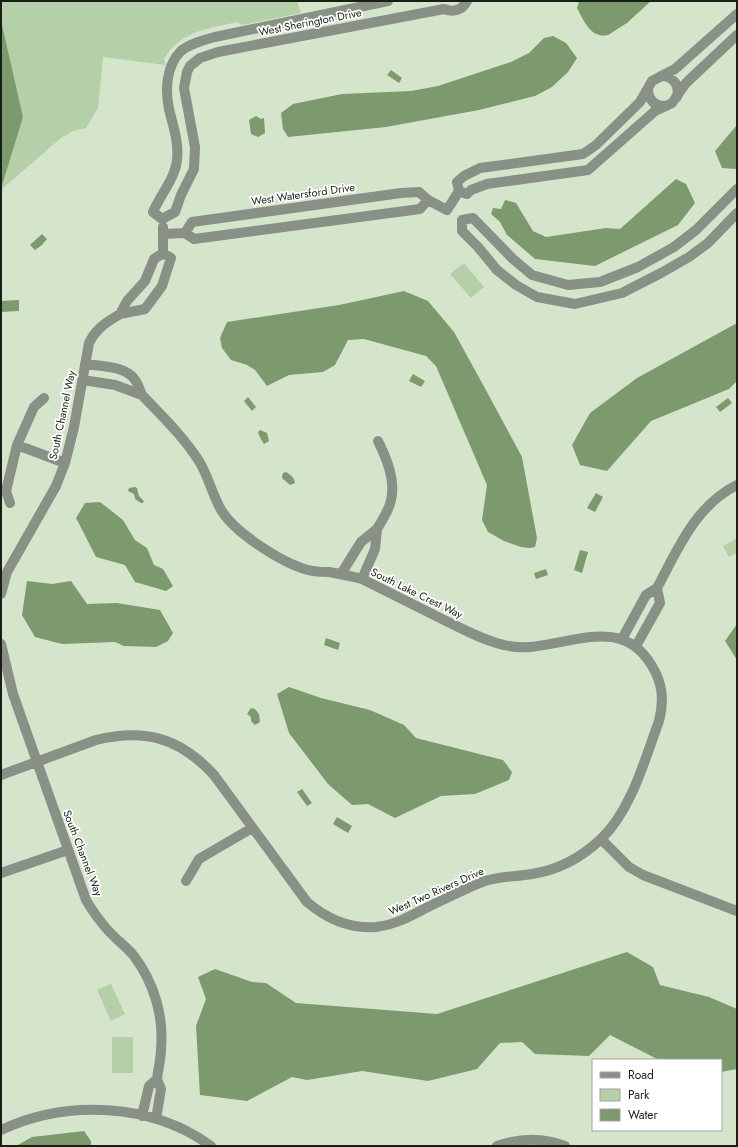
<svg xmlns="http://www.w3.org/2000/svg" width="738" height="1147" viewBox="0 0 738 1147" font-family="Jost,sans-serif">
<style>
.green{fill:#b5cfa9}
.water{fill:#7d9a6f}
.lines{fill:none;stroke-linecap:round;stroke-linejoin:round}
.minor{stroke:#899086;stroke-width:10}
.labels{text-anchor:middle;stroke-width:3.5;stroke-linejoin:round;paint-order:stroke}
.street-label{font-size:11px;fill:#181e15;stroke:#fff}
</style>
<rect width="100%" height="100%" fill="#d4e5cc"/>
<!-- green -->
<path class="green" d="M1,1H297L301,13L242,25L237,22C208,29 181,30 164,59L166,65L103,57L98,108L86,128L73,131L61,138L3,188L1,197V189L23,117L1,20Z
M464,263L484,287L471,298L450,274Z
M737,538V553L729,557L723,546Z
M111,984L125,1014L111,1021L97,990Z
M112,1037H133V1073H112Z"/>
<!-- water -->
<path class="water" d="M579,1H651L627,23L608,35C591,39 584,21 577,8Z
M1,20L23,117L1,189Z
M553,36L566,43L577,58L568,72L552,87L535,96L479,110L386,127L288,137L283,129L281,113L293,104L342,94L411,91L438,86L511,62L529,53L544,38Z
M391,70L402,78L399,83L387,75Z
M256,116L261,119L264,118L265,133L258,137L251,134L249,120Z
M737,125V168L735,169L722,168L715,151Z
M676,179L686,184L695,203L678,225L595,266L535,259L507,235L500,222L491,214L493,208L501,209L505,200L516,203L533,231L546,237L606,228L620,229Z
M42,234L47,239L42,245L35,250L30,245Z
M404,291L428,301L454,332L487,392L522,457L537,538L535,547L529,548L521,547L504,541L488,532L482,520L487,485L436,366L426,356L364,339L348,340L335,365L323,372L289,375L267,386L255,370L247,365L231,360L222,348L220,338L227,322L339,305Z
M19,300V311L1,312V301Z
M737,323V381L729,389L651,421L607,471L580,465L572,445L590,413L637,378Z
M413,374L425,381L421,387L409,381Z
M248,397L256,407L252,411L244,401Z
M728,398L732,403L720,412L716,407Z
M260,430L267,433L269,441L264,444C262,441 259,436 258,432Z
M286,472C291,475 294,477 295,483L290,485L282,478V476L283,473Z
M135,487L137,488L139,496L144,501L143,503H141L135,499L134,494L128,491L129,488Z
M596,493L603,497L595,512L587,508Z
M100,502L123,520L135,540L147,548L154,565L163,569L173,586L166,591L135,582L125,565L96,557L76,518L85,503Z
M580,550L588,552L582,573L574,570Z
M546,569L548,575L536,579L534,573Z
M27,581L52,584L71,581L87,604L117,603L160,610L173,633L168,641L156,647L124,646L115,642L62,644L35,637L22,615Z
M737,624V660L725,641Z
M326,638L340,643L338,650L324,645Z
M289,687L321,698L370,710L404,725L416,738L503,760L512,772L509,780L475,794L441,796L395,818L368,804L352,805L328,784L289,733L277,694Z
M251,708L255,709L259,714L260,722L255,725L251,721V717L247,714Z
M302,789L312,803L307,806L297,792Z
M337,817L352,826L348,833L333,824Z
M627,952L653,967L660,985L709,997L737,1009V1069L721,1072V1060H659L610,1035L589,1056L535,1054L522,1042L500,1043L477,1069L428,1081L362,1071L307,1080L292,1077L247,1101L200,1095L196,1026L206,999L198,977L215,969L252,982L266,983L296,1003L437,1014Z
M84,1131L91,1141V1146H16L32,1137Z"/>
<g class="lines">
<!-- minor -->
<path class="minor" d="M661,76C673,76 680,85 677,97
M648,88C648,100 655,107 666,106
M459,191L467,194L471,190L487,184L588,170L655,111L672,103L686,83L737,35
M162,219L175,212L181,195L194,169L195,147L184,88L187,72L190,66L200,58L218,52L444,9C454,13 462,10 467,1
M162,219L153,212C160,195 175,179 177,160C179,142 173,126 169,109C165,90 166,66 181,51C191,43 204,40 215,37L388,1
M462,220V231L478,247L497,270L516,285L537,297L575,304L622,293L661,273L689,257L708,243L737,213
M462,220L473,218L513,259L532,275L568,285L600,282L638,267L674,247L696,230L737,189
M163,227V253
M185,233L192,222L401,193L419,192L428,200L447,210L459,191L457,182L464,176L480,168L583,154L596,145L640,102L652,81L675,69L737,14
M163,234L185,233L194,239L420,209L428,200
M163,253L171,258L162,286L145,309L120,314L127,301L145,281L154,259Z
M83,380L115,385L142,395C140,390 138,384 135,380C127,366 100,366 85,364
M17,445L65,463
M10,503L6,491L17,445L34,407L44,398
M377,529C382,521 387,513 390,504C397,483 387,459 378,441
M341,574L361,542L377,529L375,549L362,579
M657,588C678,549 695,506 737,485
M1,594L7,572L56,486L65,463L74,427L89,343C96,328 106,323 120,314
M622,639L646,595L657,588L660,603L636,646
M1,644L13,694L86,900C92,910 98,919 106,928C114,938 126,946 134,956C154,983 164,1016 161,1049C161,1059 158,1069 157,1079
M1,775L96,740C145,728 180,738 214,775L307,902C327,919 350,929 376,927C394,925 409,917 424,909C443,900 462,890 482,882C498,876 515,877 532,874C558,870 582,857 601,839C631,811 645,759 659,721C664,701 663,684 652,666C617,606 554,658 504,645C482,640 461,628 440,618C414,605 388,592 362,579C351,576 340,574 329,572C322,572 315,572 308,570C282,563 233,532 220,508C212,493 208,476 199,461C183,436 162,416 142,395
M601,839L629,867L643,875L737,911
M1,873L68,850
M186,881L199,859L252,828
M142,1116L149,1086L157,1079L161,1089L156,1119
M1,1130C67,1099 152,1103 211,1146
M497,1146C520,1138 542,1137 565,1146"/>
</g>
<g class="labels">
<!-- street labels -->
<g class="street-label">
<text transform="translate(310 22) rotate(-11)" y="4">West Sherington Drive</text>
<text transform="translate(303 194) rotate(-8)" y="4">West Watersford Drive</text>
<text transform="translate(62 415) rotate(-78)" y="4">South Channel Way</text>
<text transform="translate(417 593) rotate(26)" y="4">South Lake Crest Way</text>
<text transform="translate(83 853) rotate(69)" y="4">South Channel Way</text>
<text transform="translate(436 891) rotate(-24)" y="4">West Two Rivers Drive</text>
</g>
</g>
<!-- border -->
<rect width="738" height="1147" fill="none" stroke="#181e15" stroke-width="4"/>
<!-- legend -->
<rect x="592" y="1059" width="130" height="72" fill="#ffffff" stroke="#a3a5a1"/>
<rect x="600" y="1072" width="20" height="6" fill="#899086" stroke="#a3a5a1"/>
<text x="628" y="1079" font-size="12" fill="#181e15">Road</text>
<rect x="600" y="1089" width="20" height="12" fill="#b5cfa9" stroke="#a3a5a1"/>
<text x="628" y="1099" font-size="12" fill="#181e15">Park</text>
<rect x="600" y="1109" width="20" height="12" fill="#7d9a6f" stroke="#a3a5a1"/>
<text x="628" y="1119" font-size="12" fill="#181e15">Water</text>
</svg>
